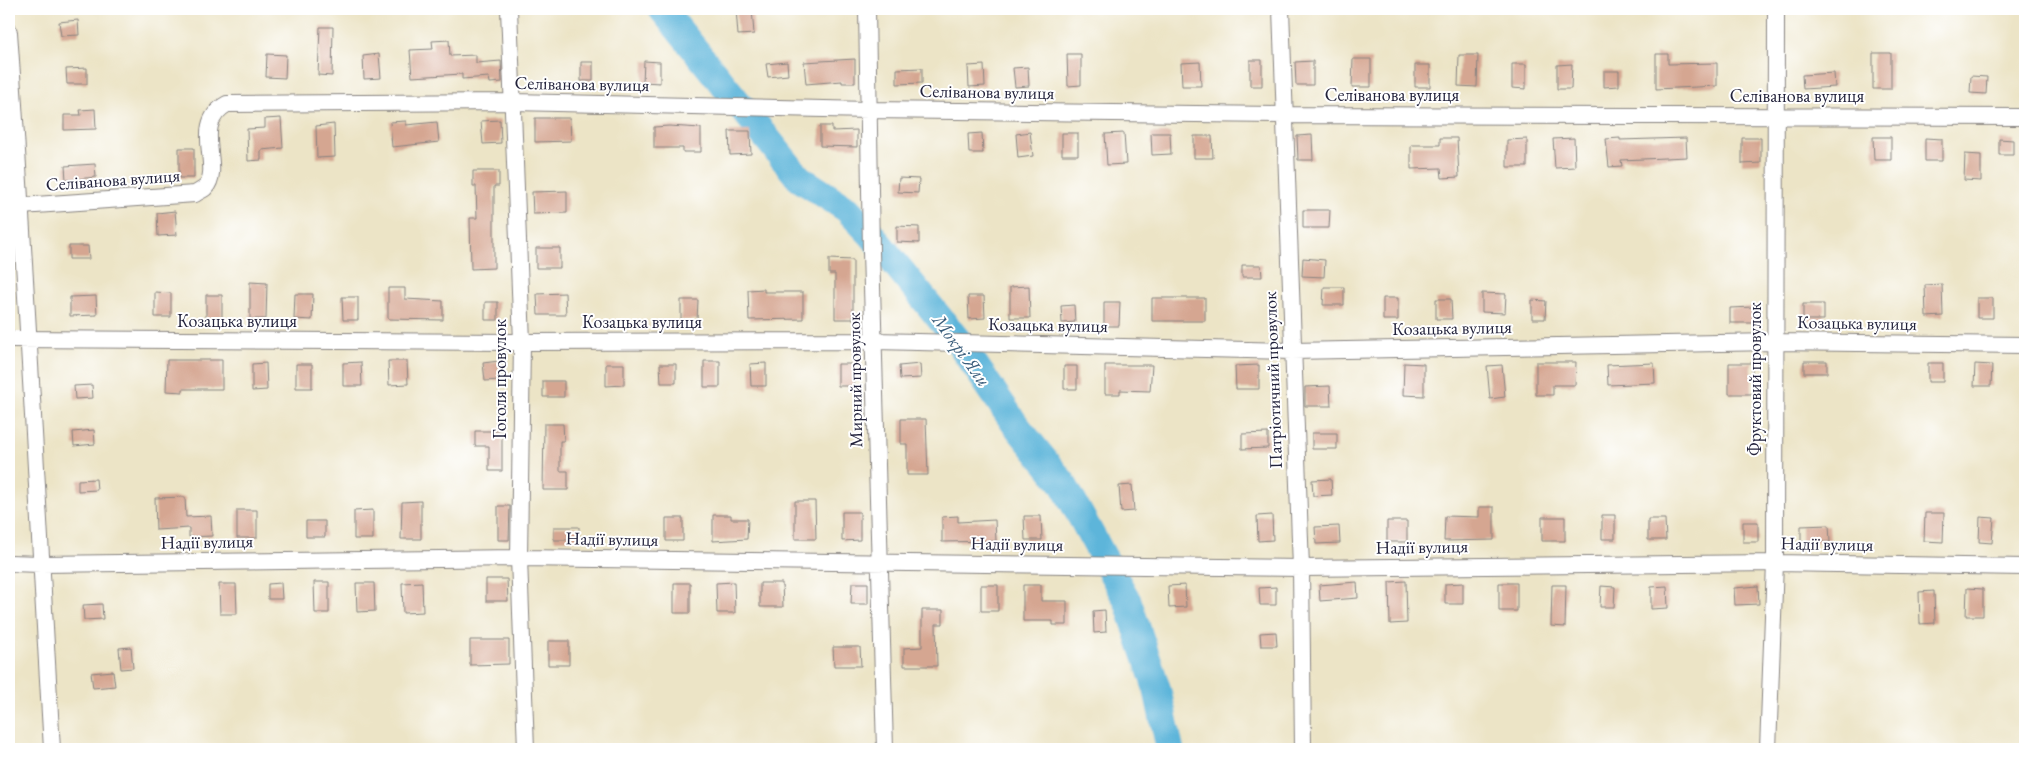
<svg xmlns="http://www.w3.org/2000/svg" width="2034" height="758" viewBox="0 0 2034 758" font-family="'EB Garamond',serif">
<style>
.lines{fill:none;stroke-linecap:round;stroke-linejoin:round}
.river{stroke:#5db5da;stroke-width:28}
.building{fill:#d5a691}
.street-casing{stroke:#878380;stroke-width:18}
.street{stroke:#fff;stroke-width:16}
.labels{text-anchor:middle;stroke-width:4;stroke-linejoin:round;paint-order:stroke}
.street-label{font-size:18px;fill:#22223b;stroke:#fff}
.water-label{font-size:19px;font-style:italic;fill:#3a5d7b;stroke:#fff}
</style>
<rect width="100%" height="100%" fill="#fff"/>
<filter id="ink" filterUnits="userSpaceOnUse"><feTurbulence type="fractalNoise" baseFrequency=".02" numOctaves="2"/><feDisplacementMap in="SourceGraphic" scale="10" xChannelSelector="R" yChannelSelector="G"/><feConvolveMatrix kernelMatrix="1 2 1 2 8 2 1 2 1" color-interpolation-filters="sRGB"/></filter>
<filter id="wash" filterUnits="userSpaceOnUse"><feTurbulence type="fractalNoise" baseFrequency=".0096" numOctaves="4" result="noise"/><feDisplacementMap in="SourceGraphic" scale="20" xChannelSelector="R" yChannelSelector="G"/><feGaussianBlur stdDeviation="1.12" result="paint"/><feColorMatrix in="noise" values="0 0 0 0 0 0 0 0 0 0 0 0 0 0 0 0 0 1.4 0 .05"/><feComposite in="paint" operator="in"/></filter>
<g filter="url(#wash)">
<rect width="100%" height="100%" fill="#ece4c6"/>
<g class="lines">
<!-- river -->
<path class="river" d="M662,9L799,178L847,209L871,234L959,342L1015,424L1062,482L1128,602L1157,689L1170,749"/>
</g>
<g id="blocks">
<!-- building -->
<path class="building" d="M736,9H752L754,34L738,35Z
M78,20L79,35L61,36L59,22Z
M320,27H333L332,76L318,75Z
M449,40L450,56L476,55V63L501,61L502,82L490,83L489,77L462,79V74L412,77L410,50L433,49L432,41Z
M1873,53H1891V89H1873Z
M267,54L286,55L285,78L266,77Z
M379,54L381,78L364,79L363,56Z
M1067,54H1081V85L1068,86Z
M1656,54H1668V64L1717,63V86L1656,89Z
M1459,55H1478L1477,87L1458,86Z
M855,59V83H842V81L806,84L804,62Z
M1353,59H1371V87H1352Z
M1250,60H1262V86H1250Z
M644,61L660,62V83L643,82Z
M1313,61V85H1296L1295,62Z
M581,62H593V81H581Z
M787,62L788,75L768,77L766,64Z
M1200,62L1201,86H1182L1181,63Z
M1512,64H1526V89L1512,88Z
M1572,64L1571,89H1557V65Z
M984,65L985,86L969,87L968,66Z
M1415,65H1430V87H1415Z
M1028,67L1029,86L1015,87L1013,68Z
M87,68V84H67L66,69Z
M922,68V83L897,84V69Z
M1604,71H1619V86L1604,87Z
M1834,73L1835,87L1803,89L1802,75Z
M1971,76L1987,77L1986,94L1970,93Z
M95,109L96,129L64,130V115H81L80,110Z
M281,118L283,148L261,150V160L248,161L247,129L265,128V119Z
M535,118H570L571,141L535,142Z
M500,120L501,143L483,144L481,121Z
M406,121V125L437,122L439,142L392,147L390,122Z
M334,124L335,157L317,158L316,126Z
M669,126L701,128V152H683V148H654V127Z
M820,126H832V131L857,130V147L820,146Z
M729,131H750L751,154L730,155Z
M1030,132L1033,156L1018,158L1016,134Z
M982,133L983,153H969L968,134Z
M1062,133H1078V155H1062Z
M1124,133L1126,164L1107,165L1105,134Z
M1151,133H1170L1171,154L1152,155Z
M1312,135L1313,160H1298L1297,136Z
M1194,136H1212L1213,158H1194Z
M1873,137H1891V160H1874Z
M1440,138H1457L1459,177L1442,178L1441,168L1411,169V145H1440Z
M1574,138L1575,167L1555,168L1553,139Z
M1620,138V140L1686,138L1687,157L1621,160L1622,166L1609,167L1606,139Z
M1742,138H1761V163L1742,164Z
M1925,138L1942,139V161H1925Z
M1527,139V167H1507V140Z
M1999,139L2013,140V155H1999Z
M179,148H194V178H179Z
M1965,154L1981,155V181L1964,180Z
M95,164L96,177L66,180L65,166Z
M473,171H499V186H494V268L471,269L470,218H477L476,186H473Z
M899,178L919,179L918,193L898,192Z
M567,191V213L533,214L532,192Z
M1303,210H1330L1329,228H1303Z
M175,211L177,235L158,236L157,213Z
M897,226L919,227V243L897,242Z
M69,246H88L89,259H69Z
M536,248H560V268H536Z
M1303,258L1325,260L1324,277L1302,276Z
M829,259L853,260V319H835V274H829Z
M1242,265H1261L1262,277H1242Z
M250,282L267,283L266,319H250Z
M1942,284L1943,316L1926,317L1925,285Z
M1029,286L1030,318H1010V287Z
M1324,287H1344V305H1323Z
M388,288H405V299L443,301V320L388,319Z
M764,289V292H803V319L749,320L748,290Z
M155,292L171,293V317H155Z
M565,293L566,315H538L537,294Z
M1482,293L1506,294L1505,313L1482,312Z
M295,294H313L312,320L294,319Z
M206,295H222V320H206Z
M96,296L97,315L70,316V297Z
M968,296H984L985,318L969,319Z
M342,297H358V320H343Z
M1152,298H1205V321H1152Z
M1383,298H1398V320H1383Z
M1977,298H1993V318H1977Z
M1436,299H1451L1452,319H1436Z
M681,300H698L697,320H681Z
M1532,300L1546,301L1545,319H1532Z
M485,302H498V320H485Z
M1104,302H1120L1119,326H1104Z
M1803,304H1824V320H1803Z
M1074,305L1075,322L1062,323L1061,306Z
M1753,307V323H1730V308Z
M167,360H222V389H183V392L166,391Z
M388,361H407L408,384L389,385Z
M499,361L500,380L485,381L483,363Z
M704,361H720V387H704Z
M1804,361H1827V373H1804Z
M361,362L362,386H343V363Z
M1536,362H1576L1575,385H1553V395H1536Z
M266,363L267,390L252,391V364Z
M766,363V386H751L750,364Z
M1404,363L1424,364V396L1403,395Z
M1654,363L1655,383L1608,385L1607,365Z
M1729,363H1752V394H1729Z
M1928,363H1943V382H1928Z
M296,364H312V388H296Z
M606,364H624V385L606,386Z
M660,364H676V383H661Z
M838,364H853L854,386H838Z
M920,364L921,378L900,379L899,366Z
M1975,364L1992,365L1991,386H1974Z
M1105,365H1152L1150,391L1120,390V394H1105Z
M1259,365V389H1236L1235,366Z
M1502,365L1505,397L1490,399L1487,366Z
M1064,366H1077V389H1064Z
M543,381H564V397H543Z
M92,385L93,398L75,399L74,386Z
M1330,386L1331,406H1305V387Z
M901,419H926L928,475H907V444H901Z
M544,424H563L564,441H560V471H568V490H543Z
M94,430L95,444L74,446L73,432Z
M475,431H502V471H489V446H475Z
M1268,433V448L1242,449V434Z
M1312,433H1337V449H1312Z
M96,479L97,490L78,491V480Z
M1331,479L1332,495L1313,496L1312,480Z
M1132,485L1134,511L1121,512L1119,486Z
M185,497L186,517L211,516L212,536L189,537V528L156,530L155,498Z
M421,501V539H401L402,502Z
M795,501H815L816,539H795Z
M498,506H510L509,540H498Z
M1479,507H1494V540L1444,541L1445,516L1479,517Z
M237,510H257V538H237Z
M373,510V539H354V511Z
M842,512H860V540L842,541Z
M1925,513H1944L1943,542L1924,541Z
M713,515H731V519H748L747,539L713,541Z
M1272,515L1273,540L1258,541L1257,516Z
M1602,515H1615V539H1602Z
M958,516V522L995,520L996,541L942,542V517Z
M1024,516H1041L1042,540H1025Z
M1542,517H1565V541H1542Z
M1980,517L1994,518L1992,543L1979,542Z
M666,518H683V541H666Z
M1648,519H1665L1666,540H1648Z
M306,521H325V537H306Z
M1387,521H1407V542H1387Z
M1743,522H1758V542H1743Z
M1829,525L1830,542H1801V526Z
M1339,526L1340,543L1316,544L1315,527Z
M554,527H579V540H554Z
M486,579H507L508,601H486Z
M1406,581L1407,623L1390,624L1389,582Z
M314,582H329V613H315Z
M422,582L423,612L403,613L402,583Z
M734,582L735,613H717L716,583Z
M1357,582L1358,598L1320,601L1319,585Z
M281,583L282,599H268V584Z
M356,583H374L375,611L357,612Z
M674,583H690V613H674Z
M760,583H782L783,607H760Z
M852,583H868V604H851Z
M1463,583V604H1445V584Z
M1499,583H1517V611H1499Z
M219,584H236L237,614H220Z
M981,585H998V611H981Z
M1023,585H1041V601H1067V625H1053V621H1023Z
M1185,585L1186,607L1169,608L1168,586Z
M1552,585H1566L1565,627L1551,626Z
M1601,586L1615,587L1614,607H1600Z
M1667,586L1668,608L1651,609V587Z
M1758,586L1759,604L1735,605L1734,588Z
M1276,587V605H1260L1259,588Z
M1967,588L1983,589V616H1966Z
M1934,591L1935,623L1920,624L1919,592Z
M102,604L103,619L84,620L83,605Z
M922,610H943V624H936L937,666H904V648L922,647Z
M1105,610L1106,632L1094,633L1093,611Z
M1276,632L1277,646H1261L1260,633Z
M470,640H509V664L470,665Z
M548,641H569V665H548Z
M131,647L133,668L121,669L119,648Z
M833,647H860L861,666H834Z
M113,671L115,686L93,688L91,673Z"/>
</g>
</g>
<g filter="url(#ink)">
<use href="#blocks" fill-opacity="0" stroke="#878380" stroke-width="1"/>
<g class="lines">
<defs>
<path id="street" d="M509,9L522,342L519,558L526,749
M867,9L871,251L885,749
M1281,9L1301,568L1303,749
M9,32C26,271 38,510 52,749
M21,206L195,194C198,192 202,190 205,188C224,167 190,125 227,104L513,102L869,110L1284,115L2025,117
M9,339L522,342L875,341L1292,351L1774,342L2025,345
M9,563L41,564L519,558L1301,568L1775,563L2025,567
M1768,749L1775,563L1776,9"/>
</defs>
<!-- street casing -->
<use href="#street" class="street-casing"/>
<!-- street -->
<use href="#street" class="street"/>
</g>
</g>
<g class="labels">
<!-- street labels -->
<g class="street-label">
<text transform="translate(582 84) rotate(1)" y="6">Селіванова вулиця</text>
<text transform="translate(987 92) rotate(1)" y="6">Селіванова вулиця</text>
<text x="1392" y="101">Селіванова вулиця</text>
<text x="1797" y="102">Селіванова вулиця</text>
<text transform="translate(113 180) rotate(-4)" y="6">Селіванова вулиця</text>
<text x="237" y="327">Козацька вулиця</text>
<text x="642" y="328">Козацька вулиця</text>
<text transform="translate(1857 323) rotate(1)" y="6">Козацька вулиця</text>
<text transform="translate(1048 325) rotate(1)" y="6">Козацька вулиця</text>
<text transform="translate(1452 328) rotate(-1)" y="6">Козацька вулиця</text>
<text transform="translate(500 379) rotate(-90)" y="6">Гоголя провулок</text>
<text transform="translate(1755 379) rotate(-90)" y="6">Фруктовий провулок</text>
<text transform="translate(855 380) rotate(-91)" y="6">Мирний провулок</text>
<text transform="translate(1273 380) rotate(-92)" y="6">Патріотичний провулок</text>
<text transform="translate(612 539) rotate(1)" y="6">Надії вулиця</text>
<text transform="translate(207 542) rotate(-1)" y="6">Надії вулиця</text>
<text transform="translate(1017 544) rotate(1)" y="6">Надії вулиця</text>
<text transform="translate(1827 544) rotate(1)" y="6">Надії вулиця</text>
<text transform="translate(1422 547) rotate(-1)" y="6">Надії вулиця</text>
</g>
<!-- water labels -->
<g class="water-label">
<text transform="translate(962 350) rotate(54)" y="7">Мокрі Яли</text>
</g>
</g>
<!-- margin -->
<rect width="2034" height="758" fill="none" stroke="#fff" stroke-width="30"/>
</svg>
